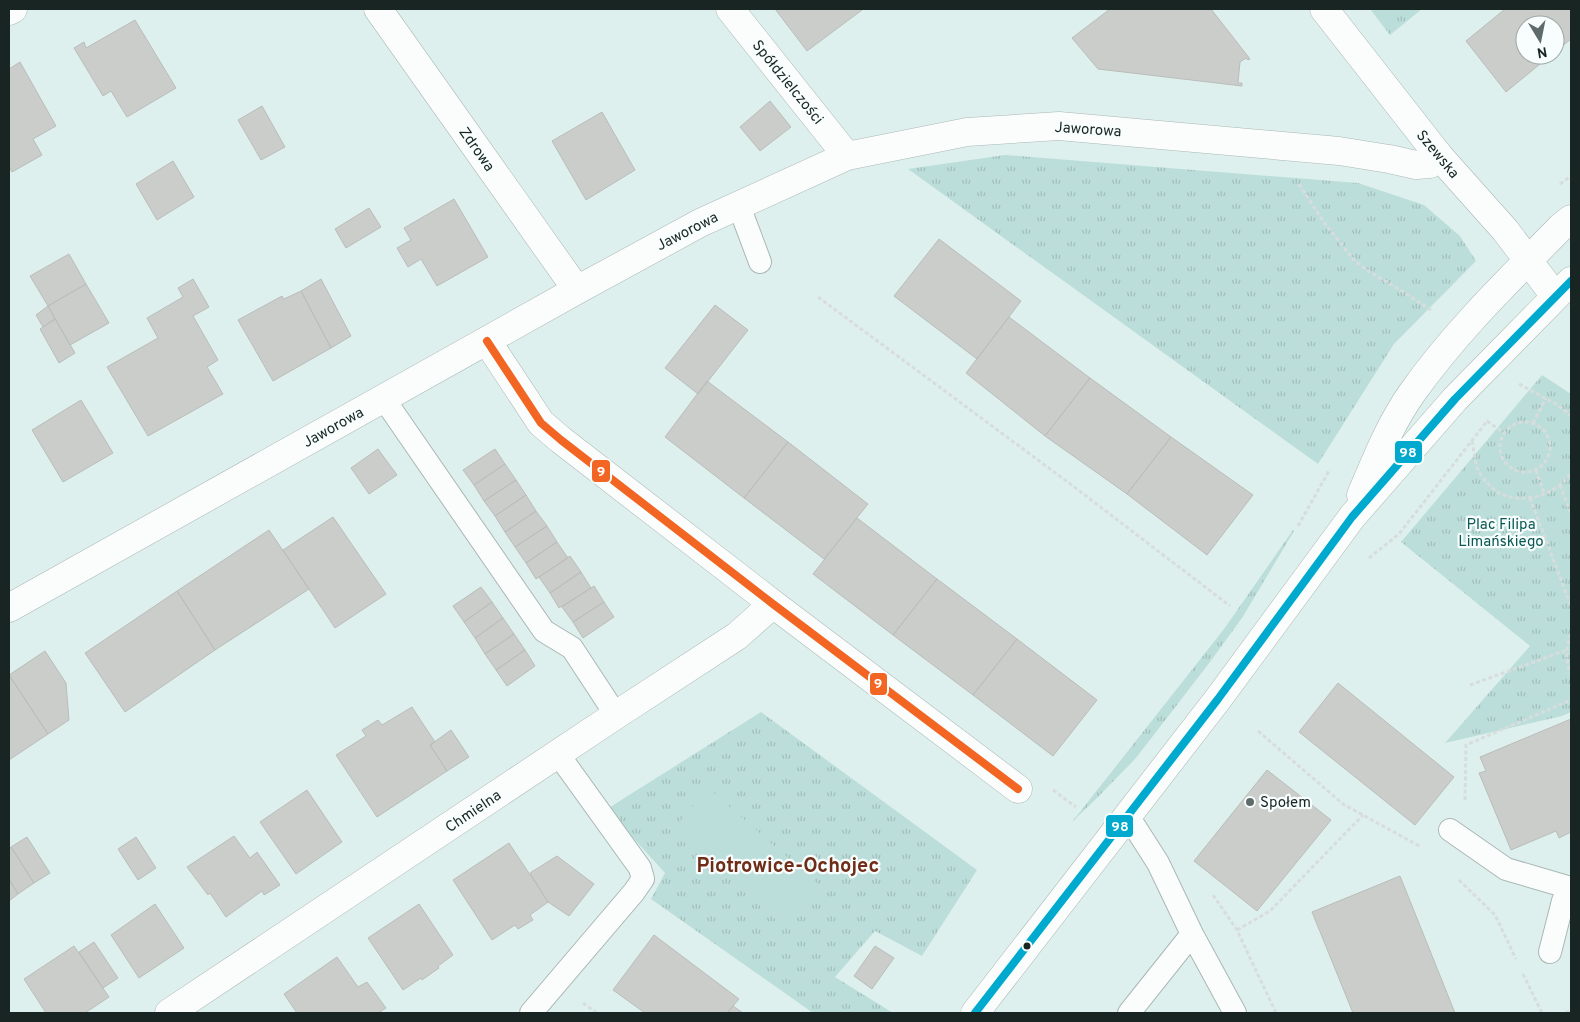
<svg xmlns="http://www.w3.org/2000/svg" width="1580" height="1022" viewBox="0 0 1580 1022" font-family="Overpass,sans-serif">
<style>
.grass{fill:url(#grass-tufts)}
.garden{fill:#bcdeda}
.building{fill:#cacdca;stroke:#babdba}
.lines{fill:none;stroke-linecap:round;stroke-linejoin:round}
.service-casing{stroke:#aab7b5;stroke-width:24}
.minor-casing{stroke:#aab7b5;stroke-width:29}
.tertiary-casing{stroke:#aab7b5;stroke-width:29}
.path{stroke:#d7dddc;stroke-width:3;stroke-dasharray:4 2.5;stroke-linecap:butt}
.service{stroke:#fafdfc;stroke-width:22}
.minor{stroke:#fafdfc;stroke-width:28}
.tertiary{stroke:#fafdfc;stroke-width:28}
.bus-1-casing{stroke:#f8fefd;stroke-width:11}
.bus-2-casing{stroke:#f8fefd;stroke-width:11}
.bus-1{stroke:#f26522;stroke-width:8}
.bus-2{stroke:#00a9ce;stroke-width:8}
.poi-dot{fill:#5d6c6a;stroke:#f8fefd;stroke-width:2}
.bus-dot{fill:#182523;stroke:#f8fefd;stroke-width:2}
.labels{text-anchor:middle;stroke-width:4.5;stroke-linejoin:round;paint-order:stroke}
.street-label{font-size:15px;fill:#182523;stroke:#f8fefd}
.park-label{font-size:15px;fill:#0a5853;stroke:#f8fefd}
.poi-label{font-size:15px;fill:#182523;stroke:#f8fefd;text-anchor:start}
.district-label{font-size:20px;font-weight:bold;fill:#6f2c17;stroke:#f8fefd}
.line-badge{stroke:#f8fefd;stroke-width:2}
.badge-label{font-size:14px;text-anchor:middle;font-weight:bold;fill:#fff}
</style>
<defs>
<pattern id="grass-tufts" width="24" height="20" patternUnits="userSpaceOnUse" patternTransform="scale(1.25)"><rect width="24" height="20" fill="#bcdeda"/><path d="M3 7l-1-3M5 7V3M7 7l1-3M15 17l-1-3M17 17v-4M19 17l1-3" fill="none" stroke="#a1bebb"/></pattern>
</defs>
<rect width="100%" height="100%" fill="#def0ed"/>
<!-- grass -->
<path class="grass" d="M1370,9H1422L1390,35Z
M1005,155L1358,183L1424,205L1460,236L1476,261L1394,344L1318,464L908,169Z
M1542,375L1571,394V712L1562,716L1445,743L1530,646L1401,542Z
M1293,530L1294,531L1242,618L1210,662L1136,758L1098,797L1072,822L1224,629Z
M761,712L977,870L922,956L875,931L835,977L893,1013H813L651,899L665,873L607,809Z"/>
<!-- garden -->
<path class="garden" d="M708,788L818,884L782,925L673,829Z"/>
<!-- building -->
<path class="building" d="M775,9H861L862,10L807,51Z
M1110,9H1211L1250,59L1248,60L1246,58L1240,62L1238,83H1242V86L1098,69L1072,38Z
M1505,9H1571V39L1555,52V25H1525V55H1551L1506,92L1466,41Z
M135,20L176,88L127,117L111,91L103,96L74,48L84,42L86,48Z
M20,62L56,126L33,139L42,155L12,172L9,167V69Z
M770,101L791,127L760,151L740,127Z
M262,106L285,147L261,160L238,120Z
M602,112L635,170L586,200L552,141Z
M173,161L194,197L157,220L136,184Z
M454,199L488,257L437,286L421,259L408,267L397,248L411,240L404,228Z
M369,208L381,227L346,248L335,229Z
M939,239L1021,301L977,359L894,296Z
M69,254L86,284L48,306L30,276Z
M193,279L209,307L193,316L218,360L207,367L223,394L148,436L107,367L158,338L147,318L183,297L178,288Z
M321,279L351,336L331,348L301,291Z
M86,284L109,323L70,345L48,306Z
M301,291L331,348L273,381L238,320L282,296L284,299Z
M715,305L748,330L698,394L665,368Z
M48,306L55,319L43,327L36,315Z
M1009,317L1090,378L1045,436L966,373Z
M55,319L75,353L59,363L40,329Z
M1090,378L1171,437L1127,494L1045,436Z
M707,381L788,442L744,498L665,437Z
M81,400L113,453L63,482L32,430Z
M1171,437L1253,495L1207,555L1127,494Z
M788,442L868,504L824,559L744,498Z
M378,449L397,475L369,494L351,468Z
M495,449L505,464L474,485L463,470Z
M505,464L516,480L484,501L474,485Z
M516,480L526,495L495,516L484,501Z
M526,495L536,511L505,532L495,516Z
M536,511L547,526L515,547L505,532Z
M333,517L386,594L335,628L283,550Z
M857,518L937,579L893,635L813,574Z
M547,526L557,542L526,563L515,547Z
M269,530L309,589L215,650L177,591Z
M557,542L568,558L536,579L526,563Z
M570,556L581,572L550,593L539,577Z
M581,572L591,588L559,608L550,593Z
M937,579L1017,639L973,695L893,635Z
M594,586L604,602L573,622L562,607Z
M481,587L492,602L464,622L453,606Z
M177,591L215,650L125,712L85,653Z
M492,602L503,618L475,638L464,622Z
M604,602L614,617L583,638L573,622Z
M503,618L514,634L485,654L475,638Z
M514,634L525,650L496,670L485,654Z
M1017,639L1097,700L1053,756L973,695Z
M525,650L535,666L507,686L496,670Z
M45,651L66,683L69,720L48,734L9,675Z
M9,675L48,734L9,760Z
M1338,683L1454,777L1415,825L1299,732Z
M412,707L435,742L430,745L447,771L377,817L336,755L366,736L362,730L378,720L382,725Z
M1571,719V832L1559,838L1556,831L1511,850L1479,773L1486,771L1480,757Z
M451,730L469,757L447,771L430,745Z
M1267,770L1331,820L1257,911L1194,861Z
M307,790L342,842L296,874L260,822Z
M234,836L250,858L257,852L280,885L264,895L262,891L226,917L210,893L208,895L187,867Z
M27,837L50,873L34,883L11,847Z
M136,837L156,868L138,880L118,849Z
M509,843L548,902L530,915L533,920L518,929L515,925L492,940L453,880Z
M11,847L34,883L18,894L9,879V849Z
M557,856L594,884L569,916L548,902L530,873Z
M1400,876L1455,1013H1353L1312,912Z
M9,879L18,894L9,901Z
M155,904L184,948L139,978L111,935Z
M419,904L453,955L438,966L439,968L422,980L421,978L403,990L368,938Z
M654,935L739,999L727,1013H645L613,990Z
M94,942L118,978L103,988L79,952Z
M74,946L109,997L85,1013H46L24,979Z
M875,946L894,958L872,989L854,976Z
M337,957L358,987L367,982L386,1008L378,1013H297L284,994Z
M733,1006L743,1013H727Z"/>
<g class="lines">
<defs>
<path id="service" d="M739,206L760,262
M384,399L544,631L572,648L616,715
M1128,816L1158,863L1192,934L1235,1013
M1450,830L1506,869L1571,888
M1550,952L1563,901L1571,887
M531,1013L634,892L643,879L640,868L558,754
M1129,1013L1192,934"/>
<path id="minor" d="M378,9L577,290
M730,9L847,156
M9,11L13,9
M487,341L541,423L561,440L773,604L1018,789
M9,608L577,290L700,223L847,156L967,132L1059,126L1339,151L1389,159L1416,165L1430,164L1439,156
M169,1013L616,715L737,636L773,604"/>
<path id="tertiary" d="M1324,9L1439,156L1505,230L1555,296
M1361,495C1376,460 1390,424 1412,393C1455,332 1509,280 1561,227L1571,219
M975,1013L1218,699L1352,517L1455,399L1571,281"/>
</defs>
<!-- service casing -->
<use href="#service" class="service-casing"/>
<!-- minor casing -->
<use href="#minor" class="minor-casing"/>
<!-- tertiary casing -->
<use href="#tertiary" class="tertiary-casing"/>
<!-- path -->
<path class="path" d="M1299,184L1323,221L1353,259L1365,269L1402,291L1431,310
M1560,184L1571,176
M818,297L1073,486L1230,606
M1519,384L1558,405L1571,416
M1487,421L1504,433
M1500 447a25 25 0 1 1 50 0a25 25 0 1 1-50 0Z
M1533,423L1546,398
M1472,441C1474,451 1475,464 1479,472C1484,480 1493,490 1501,494C1524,505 1559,494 1571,472
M1536,470L1544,493
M1560,485L1571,514
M1530,498L1571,606
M1298,526L1330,469
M1369,558L1399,534L1488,420
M1571,634C1566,647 1565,661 1571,674
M1470,685L1567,650
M1258,731L1343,804L1421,847
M1053,790L1076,807
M1465,800L1466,745L1571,700
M1459,880L1495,915L1516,959
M1213,895L1237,930L1276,1013
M1237,930L1270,911L1363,815
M1523,974L1542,1013
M583,1003L597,1013
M1566,1013L1571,1010"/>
<!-- service -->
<use href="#service" class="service"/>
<!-- minor -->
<use href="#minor" class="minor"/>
<!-- tertiary -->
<use href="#tertiary" class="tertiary"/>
<defs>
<path id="bus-1" d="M487,341L541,423L561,440L773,604L1018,789"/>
<path id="bus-2" d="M975,1013L1218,699L1352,517L1455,399L1571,281"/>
</defs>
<!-- bus-1 casing -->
<use href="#bus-1" class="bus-1-casing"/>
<!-- bus-2 casing -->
<use href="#bus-2" class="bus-2-casing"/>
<!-- bus-1 -->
<use href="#bus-1" class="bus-1"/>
<!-- bus-2 -->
<use href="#bus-2" class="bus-2"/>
</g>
<!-- markers -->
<circle class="poi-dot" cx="1250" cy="802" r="5"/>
<circle class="bus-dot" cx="1027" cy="946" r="4.5"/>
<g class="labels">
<!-- street labels -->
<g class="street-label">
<text transform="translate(788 82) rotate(51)" y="5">Spółdzielczości</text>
<text transform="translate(1088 129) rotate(4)" y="5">Jaworowa</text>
<text transform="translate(477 149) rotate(55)" y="5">Zdrowa</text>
<text transform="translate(1438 154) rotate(50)" y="5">Szewska</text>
<text transform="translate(687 231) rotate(-27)" y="5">Jaworowa</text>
<text transform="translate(333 427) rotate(-29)" y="5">Jaworowa</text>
<text transform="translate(473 811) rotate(-34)" y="5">Chmielna</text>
</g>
<!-- park labels -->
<g class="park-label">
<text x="1501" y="529">Plac Filipa<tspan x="1501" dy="17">Limańskiego</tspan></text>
</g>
<!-- poi labels -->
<g class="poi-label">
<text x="1260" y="807">Społem</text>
</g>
<!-- district labels -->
<g class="district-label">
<text x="788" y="872">Piotrowice-Ochojec</text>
</g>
</g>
<g class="line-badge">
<rect x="1394" y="440" width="29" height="24" rx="5" fill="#00a9ce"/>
<rect x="591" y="459" width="20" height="24" rx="5" fill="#f26522"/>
<rect x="869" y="672" width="19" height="24" rx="5" fill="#f26522"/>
<rect x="1105" y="814" width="29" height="24" rx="5" fill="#00a9ce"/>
</g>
<g class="badge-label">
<text x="1408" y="457">98</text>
<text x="601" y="476">9</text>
<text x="878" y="688">9</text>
<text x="1120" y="831">98</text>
</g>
<!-- border -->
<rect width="1580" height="1022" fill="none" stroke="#182523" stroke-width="20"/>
<!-- north arrow -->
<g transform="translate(1540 40) rotate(170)"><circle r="24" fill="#f8fefd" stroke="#9ea7a6"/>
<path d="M0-4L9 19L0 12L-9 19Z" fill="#5d6c6a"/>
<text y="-8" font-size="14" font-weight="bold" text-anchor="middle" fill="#182523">N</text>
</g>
</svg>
